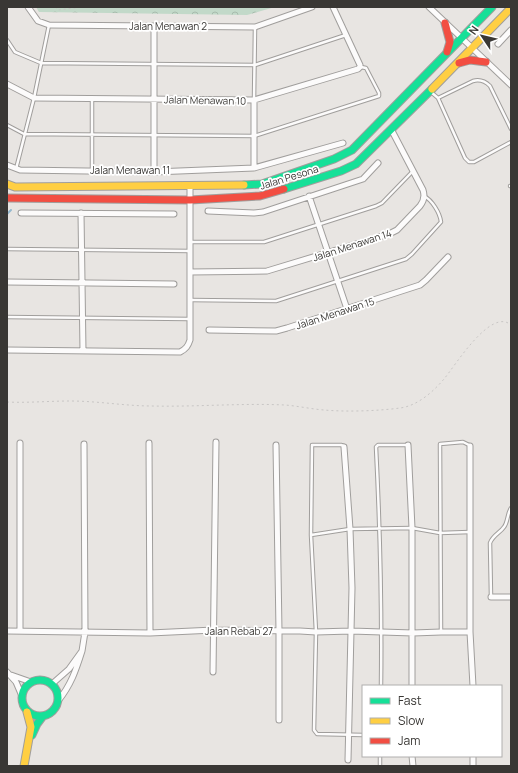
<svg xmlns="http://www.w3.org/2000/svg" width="518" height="773" viewBox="0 0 518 773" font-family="Manrope,sans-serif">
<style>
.park{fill:url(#park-crowns)}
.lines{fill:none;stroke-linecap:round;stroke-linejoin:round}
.stream{stroke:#95b9ce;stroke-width:2}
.lane-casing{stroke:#a09e9c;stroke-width:4.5}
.street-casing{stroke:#a09e9c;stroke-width:7}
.fast-casing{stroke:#a09e9c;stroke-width:9}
.slow-casing{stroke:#a09e9c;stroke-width:9}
.jam-casing{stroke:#a09e9c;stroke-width:9}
.path{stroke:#c8c6c5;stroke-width:1;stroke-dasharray:2 3;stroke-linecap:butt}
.lane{stroke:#fcfbfb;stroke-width:2.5}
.street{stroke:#fcfbfb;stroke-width:5}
.fast{stroke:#16e098;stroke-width:7}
.slow{stroke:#ffcf43;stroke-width:7}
.jam{stroke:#f24e42;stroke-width:7}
.labels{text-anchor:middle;stroke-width:3.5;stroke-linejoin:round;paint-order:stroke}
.street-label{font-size:10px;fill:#393734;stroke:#fff}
</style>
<defs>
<pattern id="park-crowns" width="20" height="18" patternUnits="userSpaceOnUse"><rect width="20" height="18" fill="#c2d9c9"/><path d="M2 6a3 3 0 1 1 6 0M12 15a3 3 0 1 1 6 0" fill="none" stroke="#a7bbad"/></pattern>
</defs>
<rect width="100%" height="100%" fill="#e8e5e2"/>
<!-- park -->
<path class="park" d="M36,7H275L247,15L39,12Z"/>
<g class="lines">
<!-- stream -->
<path class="stream" d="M7,214L11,210"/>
<defs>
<path id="lane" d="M7,40L15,52L41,63L255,65L346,35
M431,92L438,98L465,158L469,162H474L511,142
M438,98L473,81C480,79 485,81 490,86L511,129
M254,100L255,28
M7,125L24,134L254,136L379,96V93L366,68L361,67
M16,169L34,98L49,25
M92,170V99
M510,186H511
M191,242H264L376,206L382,203L413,171
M7,249L190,251
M191,300L276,301L406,259L412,254L441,222C440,213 432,200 424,196
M7,317L189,319
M344,446L341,445H312L311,535L316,632L314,730L317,734L363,735
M311,535L350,529L412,528L440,533L470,532
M491,596L490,543C493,535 500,533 504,527C508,522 507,514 511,508
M441,631L440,444L463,442L469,445
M381,686C382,606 380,527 376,447L378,445H408
M380,756V766"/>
<path id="street" d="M28,7L38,21L49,25L255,27L312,7
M429,7L511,85
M498,44L511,30
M7,84L34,98L254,100L358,69L360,67V65L333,7
M254,100V168
M7,165L20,170L154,172L254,168L343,143
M154,172V27
M309,196L347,309
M208,211L254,213L263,212L363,179L378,163
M21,213L174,214
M81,213L83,351
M190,272L267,271L389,234L397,230L420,206C424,201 425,196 423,190L391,129
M7,282L174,284
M209,330L276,331L287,328L420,285L426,280L448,257
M7,350L180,352C186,349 188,346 190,340V187
M149,443L150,633
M276,445L279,631V720
M408,445L412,528V686
M470,446V632L473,686
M344,447L350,529L352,588L348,760
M491,597H511
M7,631L150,633L214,630L300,631L316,632L351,631L413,633L441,632H470
M20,631V443
M82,651L85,632L84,444
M7,672L16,682L22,696
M213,672L216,442
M11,675L31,682
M52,684L69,669L82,651C76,670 71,685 58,701
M412,756L413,766
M473,766V756"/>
<path id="fast" d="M244,185L262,184L334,159L352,150L492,7
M284,189L341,171L356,164L432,89
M22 698a18 18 0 1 1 36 0a18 18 0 1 1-36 0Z
M32,735L37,724L43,716"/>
<path id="slow" d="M432,89L511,8
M7,184L15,187L244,185
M24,766L31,727L27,712"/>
<path id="jam" d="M445,23L450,42L447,52
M459,63L470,60L486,62
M7,198L190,200L260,196L284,189"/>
</defs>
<!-- lane casing -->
<use href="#lane" class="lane-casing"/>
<!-- street casing -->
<use href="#street" class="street-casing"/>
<!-- fast casing -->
<use href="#fast" class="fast-casing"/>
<!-- slow casing -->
<use href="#slow" class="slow-casing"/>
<!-- jam casing -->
<use href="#jam" class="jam-casing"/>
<!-- path -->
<path class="path" d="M55,7L58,10L82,7
M7,402C28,403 49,401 70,401C98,401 125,406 152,406C196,407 241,403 285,405C298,406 311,409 324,410C346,412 378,411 400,408C417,406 433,392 444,379C455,366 491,307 511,325"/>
<!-- lane -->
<use href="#lane" class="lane"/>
<!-- street -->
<use href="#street" class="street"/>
<!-- fast -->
<use href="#fast" class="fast"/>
<!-- slow -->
<use href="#slow" class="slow"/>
<!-- jam -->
<use href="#jam" class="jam"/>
</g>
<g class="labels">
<!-- street labels -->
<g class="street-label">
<text x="168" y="30">Jalan Menawan 2</text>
<text transform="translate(205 100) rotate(1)" y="4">Jalan Menawan 10</text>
<text x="130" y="174">Jalan Menawan 11</text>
<text transform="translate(289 177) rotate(-17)" y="4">Jalan Pesona</text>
<text transform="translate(352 245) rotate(-18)" y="4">Jalan Menawan 14</text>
<text transform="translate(335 313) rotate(-18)" y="4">Jalan Menawan 15</text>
<text x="239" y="635">Jalan Rebab 27</text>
</g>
</g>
<!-- border -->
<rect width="518" height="773" fill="none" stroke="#393734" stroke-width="16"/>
<!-- legend -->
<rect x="362" y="685" width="140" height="72" fill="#ffffff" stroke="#b0afae"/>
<rect x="370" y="698" width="20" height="6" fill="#16e098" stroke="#b0afae"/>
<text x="398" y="705" font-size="12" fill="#393734">Fast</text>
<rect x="370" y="718" width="20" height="6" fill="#ffcf43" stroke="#b0afae"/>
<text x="398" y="725" font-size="12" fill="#393734">Slow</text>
<rect x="370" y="738" width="20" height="6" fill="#f24e42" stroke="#b0afae"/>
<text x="398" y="745" font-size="12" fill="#393734">Jam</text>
<!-- north arrow -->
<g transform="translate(482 36) rotate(305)" stroke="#ffffff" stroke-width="3" paint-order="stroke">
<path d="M0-3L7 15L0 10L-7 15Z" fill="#393734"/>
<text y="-6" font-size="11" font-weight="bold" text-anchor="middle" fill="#393734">N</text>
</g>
</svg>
